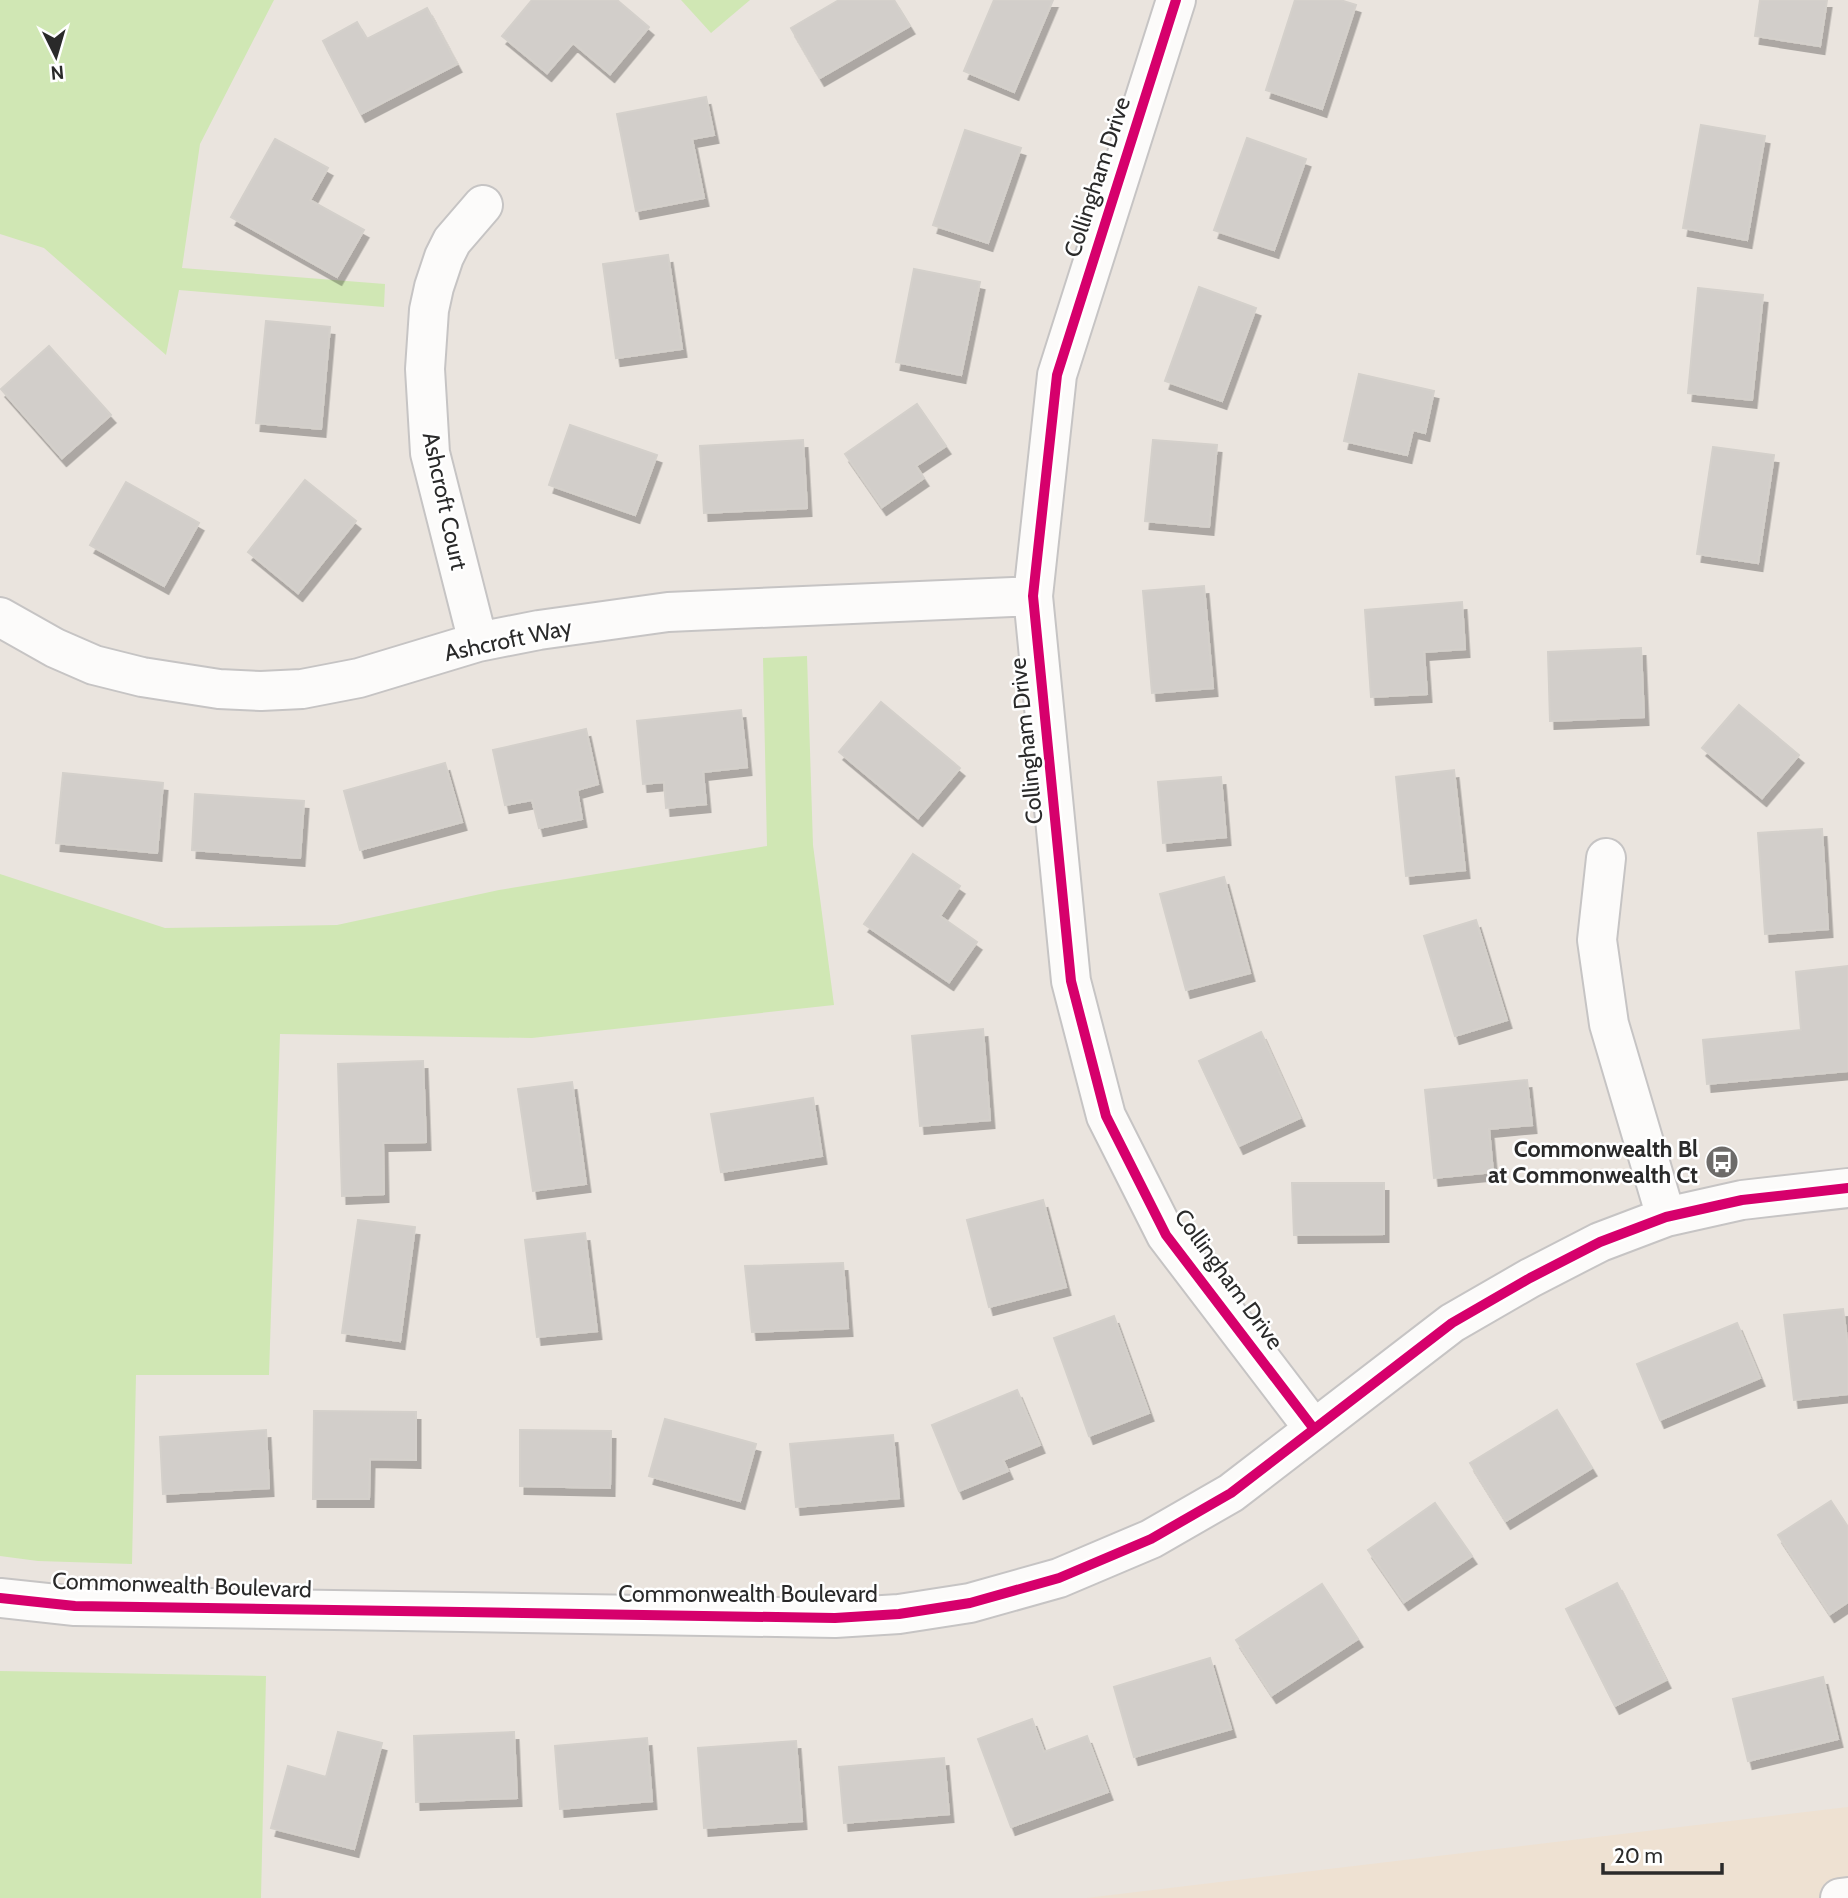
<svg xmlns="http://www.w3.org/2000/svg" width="1848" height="1898" viewBox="0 0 1848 1898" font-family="Cabin,sans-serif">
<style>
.education{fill:#eee1d2}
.green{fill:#d0e7b4}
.building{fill:#d2ceca;stroke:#d4d0cb;stroke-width:2;filter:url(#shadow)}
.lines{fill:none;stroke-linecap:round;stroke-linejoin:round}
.minor-casing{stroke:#c6c4c4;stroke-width:42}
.minor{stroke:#fcfbfa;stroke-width:38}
.cycleway-casing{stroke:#fff;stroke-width:15}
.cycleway{stroke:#d6006c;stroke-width:10}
.labels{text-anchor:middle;stroke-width:5;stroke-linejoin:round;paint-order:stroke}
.street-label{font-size:23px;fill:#2a2a2a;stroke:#fff}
.poi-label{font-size:23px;font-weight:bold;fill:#2a2a2a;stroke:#fff;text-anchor:end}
</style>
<defs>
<filter id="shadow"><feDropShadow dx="4.5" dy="8" stdDeviation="0" flood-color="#0004"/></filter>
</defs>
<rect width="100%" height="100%" fill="#eae4de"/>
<!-- education -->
<path class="education" d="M1848,1807V1898H1086Z"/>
<!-- green -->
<path class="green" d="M0,0H274L200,144L182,268L385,284L384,307L179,290L166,355L44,248L0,234Z
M681,0H750L711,33Z
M807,656L813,845L834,1005L532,1038L280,1034L269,1375H136L132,1564L38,1561L0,1556V874L165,928L337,925L499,890L767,846L763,658Z
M0,1671L266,1676L261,1898H0Z"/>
<!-- building -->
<path class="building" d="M532,0H617L649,27L610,74L573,43L547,73L502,36Z
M839,0H894L910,26L820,78L791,28Z
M994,0H1053L1014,92L964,71Z
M1295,0H1340L1356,5L1322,109L1266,90Z
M1760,0H1827L1820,46L1755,36Z
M427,8L457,64L361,114L323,41L357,22L367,39Z
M706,97L714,135L692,139L704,198L636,211L617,114Z
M1701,125L1765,136L1747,240L1683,228Z
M965,130L1021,148L988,243L933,225Z
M1247,138L1306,159L1274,250L1214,230Z
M275,139L328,168L310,200L364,230L337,277L231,217Z
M668,255L682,349L616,358L603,264Z
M914,269L980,282L961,375L896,362Z
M1199,287L1256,308L1222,401L1165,381Z
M1698,288L1763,295L1752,400L1688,393Z
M266,321L330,327L321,429L256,423Z
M49,346L111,415L62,458L1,389Z
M1359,374L1434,391L1425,433L1413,430L1407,455L1344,441Z
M917,404L946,446L916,466L924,478L882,507L845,454Z
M570,425L657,455L635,515L549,485Z
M803,440L807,508L704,513L700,446Z
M1153,440L1217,445L1209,527L1145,521Z
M1713,447L1774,455L1758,563L1697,554Z
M305,480L356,521L298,593L248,552Z
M126,482L199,523L164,586L90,545Z
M1204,586L1213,688L1152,693L1143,591Z
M1462,602L1465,649L1424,652L1427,694L1371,697L1365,610Z
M1641,648L1644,717L1550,721L1548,652Z
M881,702L960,768L918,818L839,752Z
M1739,705L1799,755L1762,798L1702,748Z
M741,710L747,767L703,772L706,804L666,808L664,782L643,784L637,721Z
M586,729L598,784L577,790L582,819L539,828L532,800L505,805L493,750Z
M445,763L462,822L360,850L344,791Z
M1454,770L1465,870L1406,876L1396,777Z
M63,773L163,783L157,853L56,843Z
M1221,777L1226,837L1163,843L1158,782Z
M195,794L304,801L300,858L192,850Z
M1822,829L1828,929L1765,934L1758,833Z
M913,854L960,886L940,916L977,942L949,982L864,924Z
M1224,877L1250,973L1186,990L1160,894Z
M1476,920L1507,1020L1455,1036L1424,936Z
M1848,966V1071L1707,1084L1703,1040L1801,1030L1796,972Z
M983,1029L990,1120L920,1126L912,1036Z
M1261,1032L1300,1118L1239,1146L1199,1061Z
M423,1061L426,1142L383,1143L384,1194L342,1196L338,1064Z
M1527,1080L1532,1125L1489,1129L1493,1172L1434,1178L1425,1090Z
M572,1082L586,1184L533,1191L518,1089Z
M813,1098L822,1156L721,1172L711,1114Z
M1292,1183H1384V1234L1294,1235Z
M1043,1200L1066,1287L989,1307L967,1220Z
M358,1220L415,1227L400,1341L342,1333Z
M585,1233L597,1331L537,1337L525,1240Z
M843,1263L848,1328L752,1332L745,1266Z
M1843,1309L1848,1347V1394L1794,1400L1784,1315Z
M1114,1316L1149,1413L1089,1436L1054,1338Z
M1737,1323L1760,1378L1660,1420L1637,1364Z
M1017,1390L1040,1445L1003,1460L1008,1471L959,1491L932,1425Z
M1557,1410L1592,1468L1506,1521L1470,1463Z
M314,1411L416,1412V1460L370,1459L369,1499H313Z
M665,1419L756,1444L740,1501L649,1476Z
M266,1430L269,1488L163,1494L160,1437Z
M520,1430L611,1431L610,1488L520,1486Z
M893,1435L899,1498L796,1507L790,1444Z
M1831,1501L1848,1527V1602L1830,1614L1778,1535Z
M1435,1503L1472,1556L1404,1602L1368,1550Z
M1617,1583L1666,1680L1615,1706L1566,1609Z
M1322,1584L1358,1639L1272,1695L1236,1640Z
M1210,1658L1231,1729L1134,1757L1114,1687Z
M1823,1677L1838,1739L1748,1761L1733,1699Z
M1032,1719L1044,1752L1087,1736L1108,1792L1011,1827L978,1739Z
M338,1732L382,1743L354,1849L271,1828L288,1766L326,1777Z
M514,1732L517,1798L416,1802L414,1736Z
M647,1738L652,1801L560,1809L555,1746Z
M796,1741L802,1821L704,1828L698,1748Z
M944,1758L949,1814L844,1823L839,1767Z"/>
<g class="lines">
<defs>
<path id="minor" d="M1176,0L1057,375L1033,596L1071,981L1106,1116L1166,1235L1314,1429
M0,617L55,648L94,665L142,677L219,689L261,691L302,689L359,678L478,642L539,630L668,612L1033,596
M478,642L430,453L425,369L429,310L434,287L444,257L452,241L483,205
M1606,858L1597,940L1609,1024L1666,1217
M0,1598L75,1606L835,1618L899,1614L970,1603L1059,1578L1151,1539L1231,1493L1452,1323L1530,1278L1600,1242L1666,1217L1742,1200L1848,1188
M1840,1898L1848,1897"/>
</defs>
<!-- minor casing -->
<use href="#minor" class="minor-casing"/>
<!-- minor -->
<use href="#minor" class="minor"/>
<defs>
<path id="cycleway" d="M1176,0L1057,375L1033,596L1071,981L1106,1116L1166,1235L1314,1429
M0,1598L75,1606L835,1618L899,1614L970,1603L1059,1578L1151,1539L1231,1493L1452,1323L1530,1278L1600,1242L1666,1217L1742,1200L1848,1188"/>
</defs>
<!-- cycleway casing -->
<use href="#cycleway" class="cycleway-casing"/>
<!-- cycleway -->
<use href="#cycleway" class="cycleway"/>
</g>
<!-- icons -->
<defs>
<symbol id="bus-disc" viewBox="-11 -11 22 22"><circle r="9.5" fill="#6d6b69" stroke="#fff"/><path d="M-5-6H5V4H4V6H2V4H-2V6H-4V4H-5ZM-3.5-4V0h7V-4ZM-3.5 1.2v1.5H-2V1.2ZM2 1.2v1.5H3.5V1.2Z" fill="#fff"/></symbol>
</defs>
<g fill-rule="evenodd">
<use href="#bus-disc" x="1703" y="1143" width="38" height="38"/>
</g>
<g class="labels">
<!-- street labels -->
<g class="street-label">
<text transform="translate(1097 177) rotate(-72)" y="8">Collingham Drive</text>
<text transform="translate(445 501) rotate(78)" y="8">Ashcroft Court</text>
<text transform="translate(508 640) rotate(-12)" y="8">Ashcroft Way</text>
<text transform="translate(1026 741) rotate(-96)" y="8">Collingham Drive</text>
<text transform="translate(1229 1279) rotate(54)" y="8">Collingham Drive</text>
<text transform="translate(182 1585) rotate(2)" y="8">Commonwealth Boulevard</text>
<text x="748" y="1602">Commonwealth Boulevard</text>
</g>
<!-- poi labels -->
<g class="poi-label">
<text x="1698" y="1157">Commonwealth Bl<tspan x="1698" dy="26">at Commonwealth Ct</tspan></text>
</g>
</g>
<!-- north arrow -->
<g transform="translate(56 56) rotate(175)" stroke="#ffffff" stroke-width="5" paint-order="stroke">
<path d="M0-5L12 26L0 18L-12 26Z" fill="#2a2a2a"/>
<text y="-10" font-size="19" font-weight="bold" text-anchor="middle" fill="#2a2a2a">N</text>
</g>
<!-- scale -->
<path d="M1603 1863v10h119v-10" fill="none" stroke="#2a2a2a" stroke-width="3.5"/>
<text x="1614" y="1863" font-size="21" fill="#2a2a2a" stroke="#ffffff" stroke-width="5" paint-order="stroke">20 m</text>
</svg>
